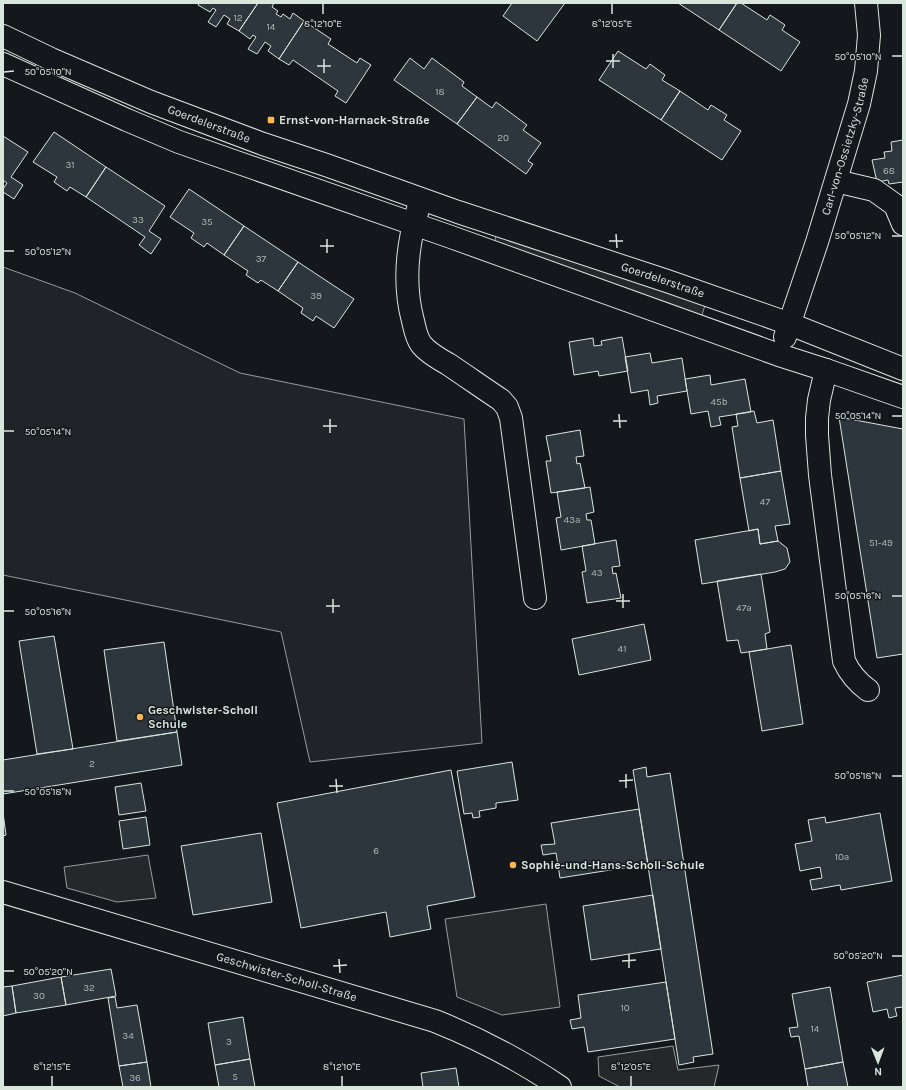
<svg xmlns="http://www.w3.org/2000/svg" width="906" height="1090" viewBox="0 0 906 1090" font-family="Karla,sans-serif">
<style>
.green{fill:#202428;stroke:#939e99}
.parking{fill:#24282b;stroke:#939e99}
.building{fill:#2c363c;stroke:#d8e6dc}
.lines{fill:none;stroke-linecap:round;stroke-linejoin:round}
.minor-casing{stroke:#d8e6dc;stroke-width:24}
.minor{stroke:#14181c;stroke-width:22}
.ticks{fill:none;stroke:#d8e6dc;stroke-width:1.5}
.poi-dot{fill:#ffb74d;stroke:#14181c;stroke-width:1.5}
.labels{text-anchor:middle;stroke-width:3;stroke-linejoin:round;paint-order:stroke}
.number-label{font-size:10px;fill:#adbab4}
.poi-label{font-size:12px;font-weight:bold;fill:#d8e6dc;stroke:#14181c;text-anchor:start}
.street-label{font-size:12px;fill:#d8e6dc;stroke:#14181c}
.ticks-label{font-size:10px;text-anchor:middle;fill:#d8e6dc;stroke:#14181c;stroke-width:3;stroke-linejoin:round;paint-order:stroke}
</style>
<rect width="100%" height="100%" fill="#14181c"/>
<!-- green -->
<path class="green" d="M3,267L75,293L240,373L464,419L482,743L310,762L281,632L3,575Z"/>
<!-- parking -->
<path class="parking" d="M498,228L707,299L701,318L494,244Z
M148,855L156,898L117,902L67,888L64,867Z
M546,904L560,1007L502,1015L457,997L445,919Z
M673,1046L678,1070L719,1065L714,1087H620L599,1076L598,1057Z"/>
<!-- building -->
<path class="building" d="M199,3H258L239,31L227,24L230,19L224,15L216,27L208,22L216,10L213,8L210,12L198,5Z
M258,3H274L272,7L278,11L276,14L281,17L283,14L290,19L293,13L304,21L279,59L268,51L271,46L265,42L257,54L248,49L256,37L253,35L250,39L239,31Z
M512,3H565L537,41L503,16Z
M678,3H737L719,30Z
M737,3H741L767,20L770,15L785,25L782,30L800,42L781,71L719,30Z
M304,21L331,39L328,44L357,63L360,58L371,65L346,103L335,96L338,91L293,60L289,65L279,59Z
M618,51L646,69L650,64L665,75L662,80L680,91L661,120L599,80Z
M410,58L424,69L432,58L464,82L462,86L477,97L457,124L394,80Z
M680,91L708,110L711,105L727,115L724,120L741,131L722,160L661,120Z
M477,97L492,108L496,102L527,125L523,130L541,143L528,161L533,164L526,174L457,124Z
M54,132L106,167L86,197L70,187L67,191L54,182L57,177L33,162Z
M3,136L28,152L11,177L23,185L14,199L3,192V189L7,183L3,180Z
M903,140V182L889,184L888,180L877,182L872,160L885,158L884,152L892,151L891,142Z
M106,167L165,206L149,231L161,239L151,254L139,245L145,237L86,197Z
M189,189L244,226L224,255L207,243L204,247L191,238L194,233L170,217Z
M244,226L298,262L278,291L261,280L258,283L246,275L248,271L224,255Z
M298,262L354,299L334,328L316,316L313,321L301,313L303,308L278,291Z
M622,337L628,371L599,376L598,371L574,375L569,342L593,338L594,346L602,345L601,341Z
M650,353L652,363L682,358L687,391L657,396L658,403L650,405L648,390L631,393L625,357Z
M710,375L711,385L745,379L751,412L719,417L721,425L711,427L708,411L691,414L685,379Z
M754,411L757,423L773,420L781,471L740,478L732,427L738,426L736,414Z
M839,417L903,429V654L877,658Z
M580,430L584,456L576,457L577,464L580,463L585,488L551,493L546,461H551L546,436Z
M781,471L790,524L775,526L778,541L760,544L758,529L749,531L740,478Z
M590,487L594,512L586,514L587,520H591L595,544L561,550L556,518L561,517L557,492Z
M758,529L760,544L778,541L787,548L790,562L785,569L775,572L702,584L695,540Z
M616,540L620,566L612,567L613,574L616,573L621,598L587,603L582,572L586,571L582,546Z
M761,574L770,632L765,634L767,649L741,653L738,640L727,641L717,581Z
M644,624L651,660L579,675L572,639Z
M54,636L73,749L37,754L19,641Z
M164,642L177,732L117,741L104,650Z
M791,645L803,724L762,731L749,652Z
M177,732L182,765L3,794V760Z
M512,762L518,800L496,803V808L479,811L480,817L473,818L472,813L464,814L457,771Z
M646,767L647,777L670,773L713,1054L693,1057L694,1062L679,1065L633,770Z
M451,770L475,897L427,906L431,929L390,937L386,912L301,928L277,803Z
M141,783L146,811L119,815L115,787Z
M639,809L648,864L560,878L556,853L543,855L541,845L555,844L551,823Z
M3,813L6,835L3,836Z
M880,813L892,881L841,890L840,885L812,890L810,880L822,878L820,867L800,871L795,844L812,841L808,820L825,817L826,823Z
M146,817L150,845L123,849L119,821Z
M261,833L272,902L193,915L181,846Z
M653,895L661,949L591,960L583,906Z
M111,969L116,996L66,1005L61,977Z
M903,975V1007L895,1008L897,1016L889,1018L887,1009L873,1012L867,982Z
M61,977L66,1005L16,1013L12,986Z
M666,982L675,1039L588,1052L584,1027L572,1029L570,1020L581,1018L578,995Z
M12,986L16,1013L3,1016V987Z
M830,987L843,1062L805,1069L799,1036L791,1037L789,1028L798,1027L792,994Z
M115,997L117,1008L137,1005L147,1062L119,1066L108,998Z
M243,1017L250,1059L215,1065L208,1023Z
M250,1059L255,1087H219L215,1065Z
M147,1062L151,1087H123L119,1066Z
M843,1062L848,1087H808L805,1069Z
M456,1068L459,1087H423L421,1073Z"/>
<g class="lines">
<defs>
<g id="minor">
<path id="s1" d="M3,36L51,59L151,102L263,144L326,165L458,212L667,281L790,324L903,369"/>
<path d="M3,64L127,120L179,142L451,237L779,355L826,370L903,397"/>
<path d="M836,181L874,190L895,205L903,224"/>
<path d="M418,209C407,246 403,284 413,321C415,329 416,337 421,344C427,352 439,359 448,364C466,376 483,388 501,400L507,407L511,418L535,598"/>
<path id="s2" d="M785,337L817,242L859,104L866,71L869,35L866,3"/>
<path d="M826,370L819,400L817,418V435L820,475L844,661C850,674 857,682 868,690"/>
<path id="s3" d="M3,892L435,1021C480,1039 520,1060 560,1087"/>
</g>
</defs>
<!-- minor casing -->
<use href="#minor" class="minor-casing"/>
<!-- minor -->
<use href="#minor" class="minor"/>
</g>
<!-- ticks -->
<path class="ticks" d="M323,4V14M612,4V14M613,54V68M892,56H902M324,59V73M606,61H620M317,66H331M4,72L14,71M616,234L617,248M892,236H902M327,239V253M609,241H623M320,246H334M4,251H14M619,414L620,428M892,416H902M330,419V433M613,421H627M323,426H337M4,431H14M623,594V608M892,596H902M333,599V613M616,601H630M326,606H340M4,611H14M626,774V788M892,776H902M336,779L337,793M619,781L633,780M329,786H343M4,791H14M629,954V968M892,956H902M339,959L340,973M622,961L636,960M333,966L347,965M4,971H14M52,1076V1086M342,1076V1086M631,1076V1086"/>
<!-- markers -->
<g class="poi-dot">
<rect x="267" y="116" width="8" height="8" rx="2"/>
<circle cx="140" cy="717" r="4"/>
<circle cx="513" cy="865" r="4"/>
</g>
<g class="labels">
<!-- number labels -->
<g class="number-label">
<text x="238" y="21">12</text>
<text x="271" y="30">14</text>
<text x="440" y="95">18</text>
<text x="503" y="141">20</text>
<text x="70" y="168">31</text>
<text x="889" y="174">68</text>
<text x="138" y="223">33</text>
<text x="207" y="225">35</text>
<text x="261" y="262">37</text>
<text x="316" y="299">39</text>
<text x="719" y="405">45b</text>
<text x="765" y="505">47</text>
<text x="572" y="523">43a</text>
<text x="881" y="546">51-49</text>
<text x="597" y="576">43</text>
<text x="744" y="611">47a</text>
<text x="622" y="652">41</text>
<text x="92" y="767">2</text>
<text x="376" y="854">6</text>
<text x="842" y="860">10a</text>
<text x="89" y="991">32</text>
<text x="39" y="999">30</text>
<text x="625" y="1011">10</text>
<text x="815" y="1032">14</text>
<text x="128" y="1039">34</text>
<text x="229" y="1045">3</text>
<text x="235" y="1080">5</text>
<text x="135" y="1081">36</text>
</g>
<!-- poi labels -->
<g class="poi-label">
<text x="279" y="124">Ernst-von-Harnack-Straße</text>
<text x="148" y="714">Geschwister-Scholl<tspan x="148" dy="14">Schule</tspan></text>
<text x="521" y="869">Sophie-und-Hans-Scholl-Schule</text>
</g>
<!-- street labels -->
<g class="street-label">
<text dy="4" stroke="none"><textPath href="#s1" startOffset="224">Goerdelerstraße</textPath></text>
<text dy="4" stroke="none"><textPath href="#s2" startOffset="200">Carl-von-Ossietzky-Straße</textPath></text>
<text dy="4" stroke="none"><textPath href="#s1" startOffset="704">Goerdelerstraße</textPath></text>
<text dy="4" stroke="none"><textPath href="#s3" startOffset="296">Geschwister-Scholl-Straße</textPath></text>
</g>
</g>
<g class="ticks-label">
<text x="323" y="27">8°12'10"E</text>
<text x="612" y="27">8°12'05"E</text>
<text x="858" y="60">50°05'10"N</text>
<text x="48" y="75">50°05'10"N</text>
<text x="858" y="239">50°05'12"N</text>
<text x="48" y="255">50°05'12"N</text>
<text x="858" y="419">50°05'14"N</text>
<text x="48" y="435">50°05'14"N</text>
<text x="858" y="599">50°05'16"N</text>
<text x="48" y="615">50°05'16"N</text>
<text x="858" y="779">50°05'18"N</text>
<text x="48" y="795">50°05'18"N</text>
<text x="858" y="959">50°05'20"N</text>
<text x="48" y="975">50°05'20"N</text>
<text x="52" y="1070">8°12'15"E</text>
<text x="342" y="1070">8°12'10"E</text>
<text x="631" y="1070">8°12'05"E</text>
</g>
<!-- border -->
<rect width="906" height="1090" fill="none" stroke="#d8e6dc" stroke-width="8"/>
<!-- north arrow -->
<g transform="translate(878 1062) rotate(179)" stroke="#14181c" stroke-width="3" paint-order="stroke">
<path d="M0-3L7 15L0 10L-7 15Z" fill="#d8e6dc"/>
<text y="-6" font-size="11" font-weight="bold" text-anchor="middle" fill="#d8e6dc">N</text>
</g>
</svg>
